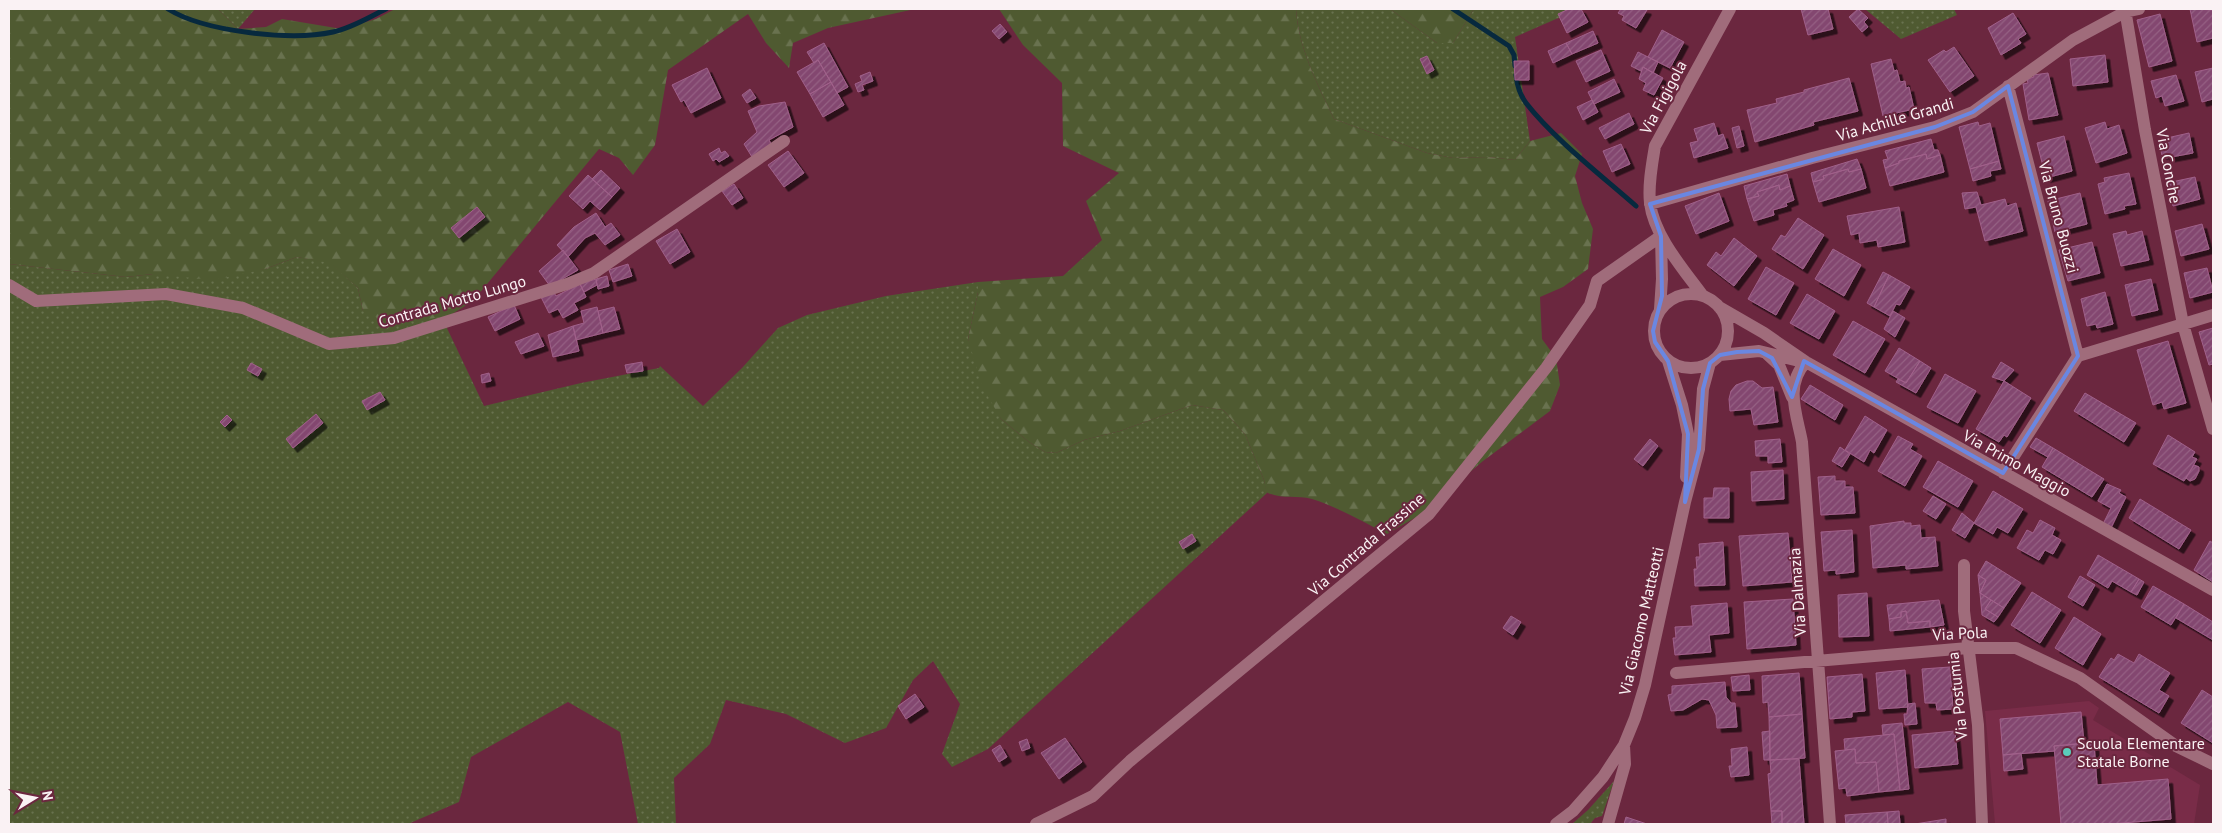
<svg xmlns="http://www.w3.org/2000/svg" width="2222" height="833" viewBox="0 0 2222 833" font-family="'PT Sans',sans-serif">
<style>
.built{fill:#792c48}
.grass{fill:url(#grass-dots)}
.forest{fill:url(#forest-firs)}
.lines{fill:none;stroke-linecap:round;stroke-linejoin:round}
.stream{stroke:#07293e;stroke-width:5}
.building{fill:url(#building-hatch);stroke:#a0608a;filter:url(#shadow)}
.minor{stroke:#a06c7b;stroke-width:12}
.marked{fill:none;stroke:#6a87e2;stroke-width:4;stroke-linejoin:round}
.poi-dot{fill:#5bcebb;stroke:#6b273f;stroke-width:2}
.labels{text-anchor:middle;stroke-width:4;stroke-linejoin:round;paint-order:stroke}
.street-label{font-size:16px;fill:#faf2f4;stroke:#6b273f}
.poi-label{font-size:16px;fill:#faf2f4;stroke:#6b273f;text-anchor:start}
</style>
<defs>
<pattern id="grass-dots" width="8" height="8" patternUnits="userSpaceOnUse" patternTransform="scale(1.25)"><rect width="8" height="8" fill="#4f5a31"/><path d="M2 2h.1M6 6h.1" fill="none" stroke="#69724f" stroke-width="1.8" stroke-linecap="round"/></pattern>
<pattern id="forest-firs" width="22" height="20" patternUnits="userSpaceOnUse" patternTransform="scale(1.25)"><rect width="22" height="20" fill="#4f5a31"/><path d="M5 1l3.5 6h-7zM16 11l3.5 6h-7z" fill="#69724f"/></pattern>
<pattern id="building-hatch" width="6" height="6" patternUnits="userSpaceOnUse" patternTransform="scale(1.25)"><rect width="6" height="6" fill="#83466f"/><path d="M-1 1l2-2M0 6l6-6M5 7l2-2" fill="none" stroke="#956184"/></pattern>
<filter id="shadow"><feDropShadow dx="4.5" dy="4.5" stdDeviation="0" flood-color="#0009"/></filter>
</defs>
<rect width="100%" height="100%" fill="#6b273f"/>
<!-- built -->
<path class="built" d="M2089,701L2099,708L2093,720L2200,785L2194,824H1995L1985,711Z"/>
<!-- grass -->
<path class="grass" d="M218,9H255L238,29Z
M1296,9H1390L1437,43H1453L1474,9H1579L1515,37L1530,141L1515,160L1488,157L1453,158L1427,153L1334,119C1318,85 1298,47 1296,9Z
M1865,9H1954L1957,15L1901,39Z
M297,257L330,262L358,288L363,311L449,316L445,324L484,406L581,383L659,368L660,366L703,406L742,368L778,328L807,315L886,296L978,282V292L968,339L1001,419L1029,442L1045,452L1056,453L1084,440L1120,431L1192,405L1223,410L1245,434L1264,480L1267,493L988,749L952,767L942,754L960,704L933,661L913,680L886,728L845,743L786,714L726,700L710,744L674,778L676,824H638L620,732L568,702L471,757L459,802L408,824H9V264L126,277L153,274H178L265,269Z
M1614,781L1602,816L1595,818L1590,824H1572L1588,810Z"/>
<!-- forest -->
<path class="forest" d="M9,9H218L238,29L266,27L282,19L342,29L376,19L395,9H915L828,28L793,43L789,68L766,43L748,14L668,70L655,145L633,175L619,158L599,149L473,301L449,316L391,324L363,311L358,288L330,263L297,257L265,269L213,280L153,274L126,277L9,264Z
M999,9H1296C1298,47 1318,85 1334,119L1427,153L1453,158L1488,157L1515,160L1530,141L1561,133L1582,154L1575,176L1582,203L1593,229L1588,269L1563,287L1540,297L1542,339L1556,358L1560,385L1550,411L1483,461L1418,516L1387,534C1363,522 1338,507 1312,499C1296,495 1281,500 1266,492L1264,480L1245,434L1223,410L1192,405L1120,431L1084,440L1056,453L1045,452L1029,442L1001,419L982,386L968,339L978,292V282L1063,276L1102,240L1086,201L1119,173L1063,146L1062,83L1023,45Z
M1390,9H1474L1453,43H1437Z"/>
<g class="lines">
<!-- stream -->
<path class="stream" d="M168,9C205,32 291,41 333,32C352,28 369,17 386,9
M1453,9L1509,46L1514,55L1515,66
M1516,75C1517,85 1520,95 1526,103C1554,139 1602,176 1636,206"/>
</g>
<!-- building -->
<path class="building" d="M1569,9H1581L1588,22L1567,33L1558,14Z
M1621,9H1644L1647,10L1636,28L1622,20L1624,16L1618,13Z
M1801,9H1828L1833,29L1808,35Z
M1858,9L1868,18L1864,22L1868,27L1862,32L1849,17Z
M2190,9L2213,10V38L2197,42Z
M2013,13L2026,34L2018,39L2021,43L2001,55L1988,28Z
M2160,14L2172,61L2149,67L2137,20Z
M1000,24L1007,32L999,39L992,31Z
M1662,30L1684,42L1670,68L1648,57Z
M1593,31L1598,43L1572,54L1566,43Z
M824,43L848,87L837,93L818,60L814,63L807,52Z
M1566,43L1572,54L1553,63L1548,51Z
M1954,47L1974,76L1950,92L1928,60L1944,50L1946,52Z
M1601,50L1610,71L1586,82L1576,61Z
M1638,52L1658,62L1653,73L1643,67L1641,71L1631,66Z
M2105,55L2108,82L2073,86L2070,59Z
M1427,56L1434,70L1427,74L1420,59Z
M1891,59L1894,71L1897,70L1900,82L1905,81L1906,88L1909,87L1914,109L1883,116L1871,64Z
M818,60L831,82L810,94L797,72Z
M1514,61H1529V80H1515Z
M1643,67L1663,78L1654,95L1643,90L1646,83L1639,79Z
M707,68L721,98L691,113L684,100L681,102L672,85Z
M2213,68V99L2202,102L2195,72Z
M870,72L873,81L862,85L864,90L858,92L855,84L862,81L860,76Z
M2048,73L2058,115L2029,120L2023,84L2028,83L2027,79L2034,77L2033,75Z
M2176,75L2184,101L2165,106L2162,96L2156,98L2151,81Z
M1849,78L1858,111L1813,122L1814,125L1755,142L1747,110L1777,103L1776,99L1804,92V90Z
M1614,79L1620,92L1594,104L1588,92Z
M831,82L844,105L823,117L810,94Z
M750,89L756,98L747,103L742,95Z
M1592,100L1598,112L1583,120L1577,107Z
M785,102L793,127L769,140L772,146L752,157L744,144L757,132L748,111L759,106Z
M1629,113L1634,124L1605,139L1599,128Z
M1978,122L1979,126L1990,123L1999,161L1970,169L1959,127Z
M2105,122L2107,129L2119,125L2127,153L2096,163L2085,128Z
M1714,123L1718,136L1723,134L1728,148L1694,158L1690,143L1698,141L1694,129Z
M1739,126L1744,146L1737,148L1732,128Z
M2189,133L2193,153L2166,158V154L2162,155L2158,140Z
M2064,136L2072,171L2046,178L2037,143Z
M1931,139L1934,150H1938L1940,155L1927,159L1926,154L1899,161V163L1885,168L1883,160L1888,159L1885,151Z
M1621,144L1630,164L1612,172L1603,151Z
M719,148L721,153L725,151L729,156L719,162L716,159L713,161L709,154Z
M788,151L804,173L784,187L768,165Z
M1926,154L1927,159L1940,155L1944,172L1890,186L1885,168L1899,163V161Z
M1857,159L1861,169L1849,172L1848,169L1823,176L1824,179L1813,182L1811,173Z
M1999,161L2001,169L1990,171L1991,176L1973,181L1970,169Z
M1848,169L1849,172L1861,169L1866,188L1819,202L1813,182L1824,179L1823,176Z
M601,170L620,188L612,197L592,179Z
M2129,173L2136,204L2124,206L2125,209L2105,214L2098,184L2105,182L2104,178Z
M1787,174L1790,186L1780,190L1779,185L1757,192L1759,196L1747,199L1744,186Z
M588,175L612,197L600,210L590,201L583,209L569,196Z
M2195,177L2200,199L2173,206L2167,183Z
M734,184L743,198L732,205L722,191Z
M1779,185L1780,190L1790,186L1794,200L1786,203L1787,206L1773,210L1774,215L1754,221L1747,199L1759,196L1757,192Z
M1977,192L1981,205L2005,199L2007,206L2016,203L2023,231L1985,241L1976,207L1965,209L1962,193Z
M1719,193L1729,221L1696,234L1685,206Z
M2080,193L2087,224L2055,232L2048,201Z
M477,207L485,217L459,238L451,228Z
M1899,207L1905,242L1878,247L1877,240L1860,243L1859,233L1851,235L1847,216Z
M596,213L605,227L611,223L620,235L605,245L595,233L585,238L568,257L557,245L574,227Z
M1798,218L1824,235L1803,269L1772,249L1781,235L1785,237Z
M2202,224L2209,249L2181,256L2175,231Z
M677,229L690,252L670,264L656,241Z
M2126,231L2127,235L2142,231L2149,260L2121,266L2113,234Z
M1734,238L1757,256L1734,286L1707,265L1716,252L1721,256Z
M2092,242L2100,273L2068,281L2059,250Z
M1833,249L1861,265L1844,296L1815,279Z
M563,250L578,270L550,286L539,271Z
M628,264L632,276L613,282L609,270Z
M1766,267L1794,283L1776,315L1748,299Z
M2207,268L2213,292L2190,298L2184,273Z
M1883,272L1889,275L1874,307L1867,303Z
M1889,275L1910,287L1900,305L1896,304L1890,316L1874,307Z
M607,276L609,286L598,289L596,279Z
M596,279L597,285L584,292L580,284Z
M2151,279L2158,310L2132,316L2125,285Z
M580,284L586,297L574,303L578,310L563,318L558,309L549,313L541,297L553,291L556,296Z
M2105,292L2113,324L2097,328L2096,324L2087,326L2081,299Z
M1807,294L1835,311L1819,339L1790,323Z
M514,305L520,319L495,331L488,317Z
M597,307L603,333L576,340L573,326L584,323L581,311Z
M614,307L620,329L603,333L598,311Z
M1893,311L1905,318L1895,337L1884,329Z
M1853,321L1885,339L1865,373L1833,355Z
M573,326L579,351L553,357L548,335Z
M2213,328V364L2209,365L2199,332Z
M538,333L544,346L521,354L515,342Z
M2168,341L2186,403L2164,409L2162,402L2153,405L2137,350Z
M1899,348L1920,361L1906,383L1885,371Z
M1920,361L1931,368L1916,393L1896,382L1898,379L1906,383Z
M642,362L643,371L627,373L625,365Z
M2001,362L2014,370L2004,381L1992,377Z
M251,363L262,369L258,376L247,370Z
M489,373L491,381L482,383L481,375Z
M1945,374L1976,391L1958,423L1927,407Z
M1747,381H1753L1762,388L1773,387L1778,422L1754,425L1751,409L1730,411L1729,399L1731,391L1736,385Z
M2004,381L2031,398L2007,437L2004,435L1999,442L1976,429Z
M1810,385L1843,405L1835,420L1801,399Z
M380,392L385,400L367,410L362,401Z
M2085,393L2136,423L2124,442L2074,411Z
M316,414L323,423L293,448L286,439Z
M227,415L232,420L225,427L220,422Z
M1865,416L1887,430L1874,453L1870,450L1864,462L1845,450Z
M2168,435L2195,452L2192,457L2197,459L2184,481L2153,464Z
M1898,436L1913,444L1910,449L1922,456L1905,486L1878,471Z
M2036,438L2053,448L2048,457L2030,447Z
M1650,439L1658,446L1643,466L1634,459Z
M1780,439L1782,462L1768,463V456H1756L1755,441Z
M1840,447L1850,454L1842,467L1832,461Z
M2053,448L2104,479L2092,497L2042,467Z
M1938,461L1973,481L1958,507L1923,487Z
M2194,465L2199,467V471L2195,479L2190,481L2186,478Z
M1783,470L1784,499L1752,501L1751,472Z
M1835,476V481H1845V487H1853L1855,513L1821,515L1818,477Z
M2107,484L2121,490L2119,493L2126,497L2110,530L2102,526L2111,508L2098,501Z
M1714,488H1729V518H1704V498H1713Z
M1993,491L2023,509L2008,533L1997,527L1993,534L1974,523Z
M1933,496L1946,504L1936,519L1923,511Z
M2140,499L2191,530L2179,549L2129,518Z
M1962,513L1974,523L1965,538L1952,530Z
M2040,520L2055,528L2052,535L2061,540L2053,554L2045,550L2039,560L2017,548L2027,530L2033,533Z
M1904,521V523H1911V526L1920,525L1921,538L1935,537L1938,566L1906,569V565L1873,568L1870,526Z
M1852,530L1854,572L1836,574V570L1824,571L1821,532Z
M1788,533L1792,582L1743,586L1739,536Z
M1192,534L1196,541L1183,549L1179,542Z
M2210,541L2213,543V582L2194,570Z
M1723,542L1725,585L1695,586L1694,569H1697L1696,557H1700L1699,544Z
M2098,555L2139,579L2131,592L2112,581L2108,588L2087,575Z
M1986,561L2021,583L2004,608L1980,593L1986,580L1978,575Z
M1978,575L1986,580L1980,593Z
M2080,576L2095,585L2083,606L2068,597Z
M2139,579L2144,582L2137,595L2131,592Z
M2153,586L2184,604L2171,625L2141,607Z
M2032,592L2061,610L2040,643L2011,625Z
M1867,593L1869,636L1839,637L1838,595Z
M1980,593L1991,600L1985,609L1998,617L1994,622L1982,615Z
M1793,599L1796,645L1747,649L1744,602Z
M1939,600L1944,625L1930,627V621L1908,623L1906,611L1901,612V617L1889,619L1887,605Z
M1991,600L2004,608L1998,617L1985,609Z
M1727,603L1729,633L1709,635L1711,652L1675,655L1673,638H1676L1675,627L1693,626L1691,606Z
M2184,604L2213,622V640L2176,618Z
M1906,611L1908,623L1930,621V627L1890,631L1889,619L1901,617V612Z
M1511,616L1521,622L1513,635L1503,628Z
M2074,617L2101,634L2083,665L2055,648Z
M2118,654L2134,663L2139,654L2170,673L2159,690L2169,696L2159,713L2099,677L2111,658L2114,660Z
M1950,667L1953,709L1937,710L1936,703H1925L1922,669Z
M1905,670L1908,707L1879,709L1876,673Z
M1799,673L1802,714L1769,717L1768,702L1763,703L1762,676Z
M1862,674L1865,711L1852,712V717L1830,719L1827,677Z
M1749,675L1750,690L1733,691L1731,677Z
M1725,682L1726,697L1731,703H1735L1737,727L1717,728L1716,715L1709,700L1702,699L1683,710L1671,711L1668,695L1672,694V686Z
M2202,690L2213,697V743L2181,723Z
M915,694L924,707L906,719L898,706Z
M1915,703L1917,724L1905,725L1904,714H1907L1908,704Z
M2081,712L2084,743L2054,746L2055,751L2003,755L2000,719Z
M1802,714L1805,758L1770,760L1769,717Z
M1902,723L1909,789L1900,790L1894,734L1883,735L1882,725Z
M1770,731V760H1764L1762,732Z
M1955,731L1958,764L1915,768L1912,735Z
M1894,734L1900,790L1879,792L1876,762L1856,763L1855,749L1845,750L1844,739Z
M1065,738L1082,762L1059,779L1041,753Z
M1027,739L1030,748L1022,751L1019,742Z
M2094,743L2097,785L2168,779L2171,819L2110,824H2061L2054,746Z
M1000,745L1007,757L999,762L992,750Z
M1747,747L1749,775L1731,777L1729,766H1732L1731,749Z
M1855,749L1856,763L1876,762L1879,792L1847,796L1846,788L1839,789L1835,751Z
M2021,753L2023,769L2004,771L2003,755Z
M1799,759L1804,824H1782V811H1771L1768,774L1771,773L1770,760Z
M1771,811H1782V824H1772Z
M1899,811L1900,824H1888L1887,812Z
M1887,812L1888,824H1846L1845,815Z
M1626,817L1647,824H1624Z
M1946,819V824H1915Z"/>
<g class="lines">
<!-- minor -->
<path class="minor" d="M2125,9L2145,130L2183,324L2213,429
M1650,204L1812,158L1935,127L1973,112L2073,40L2125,12L2139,9
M9,285L36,301L166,294L243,308L329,344L394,338L567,284L594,273L784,141
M1654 331a37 37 0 1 1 74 0a37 37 0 1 1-74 0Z
M1703,296C1684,270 1654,236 1650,203C1648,185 1652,164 1655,146L1730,9
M1719,307L1764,333L1806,362L2213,590
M1660,309L1662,279L1661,236
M1766,353L1779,365L1792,397
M1720,355L1759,351L1799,361
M2078,356L2213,315
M1668,361L1682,405L1688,434L1686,477
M1806,362C1784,385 1797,415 1802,442L1830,824
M2003,473L2078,356L2008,86
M1964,565V611L1978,725L1982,824
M1676,673L1968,648H2016L2080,678L2176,746L2213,764
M1036,824L1093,796L1130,761L1429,514L1546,368L1590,305L1597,281L1661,236
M1556,824L1573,811L1603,777L1624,745L1635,718L1645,685L1685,502L1699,449L1703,389L1710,363
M1608,824L1625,764L1624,745"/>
</g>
<!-- marked area -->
<path class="marked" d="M2008,86L2078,356L2003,473L1804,361L1792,397L1772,358L1759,351L1737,352L1720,355L1710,363L1703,389L1699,449L1685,502L1688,434L1668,361L1655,342L1653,331L1662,296L1661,236L1650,204L1935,127L1973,112Z"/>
<!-- markers -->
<circle class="poi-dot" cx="2067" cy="752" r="5"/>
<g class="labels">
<!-- street labels -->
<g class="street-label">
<text transform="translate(1663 97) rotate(-62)" y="6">Via Figigola</text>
<text transform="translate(1895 119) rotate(-16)" y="6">Via Achille Grandi</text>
<text transform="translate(2169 166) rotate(79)" y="6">Via Conche</text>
<text transform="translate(2059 217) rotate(75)" y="6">Via Bruno Buozzi</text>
<text transform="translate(452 301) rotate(-16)" y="6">Contrada Motto Lungo</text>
<text transform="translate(2017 463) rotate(29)" y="6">Via Primo Maggio</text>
<text transform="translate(1366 544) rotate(-41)" y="6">Via Contrada Frassine</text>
<text transform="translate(1797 592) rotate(-94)" y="6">Via Dalmazia</text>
<text transform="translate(1641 621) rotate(-77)" y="6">Via Giacomo Matteotti</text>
<text transform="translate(1960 633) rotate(-3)" y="6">Via Pola</text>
<text transform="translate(1957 696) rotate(-96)" y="6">Via Postumia</text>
</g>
<!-- poi labels -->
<g class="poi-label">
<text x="2077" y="749">Scuola Elementare<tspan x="2077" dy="18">Statale Borne</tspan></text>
</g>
</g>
<!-- border -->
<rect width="2222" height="833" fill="none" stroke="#faf2f4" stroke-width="20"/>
<!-- north arrow -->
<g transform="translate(35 798) rotate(80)" stroke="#6b273f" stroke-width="4" paint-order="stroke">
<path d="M0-4L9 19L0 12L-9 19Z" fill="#faf2f4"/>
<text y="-8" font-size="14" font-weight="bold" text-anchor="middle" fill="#faf2f4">N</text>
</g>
</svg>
